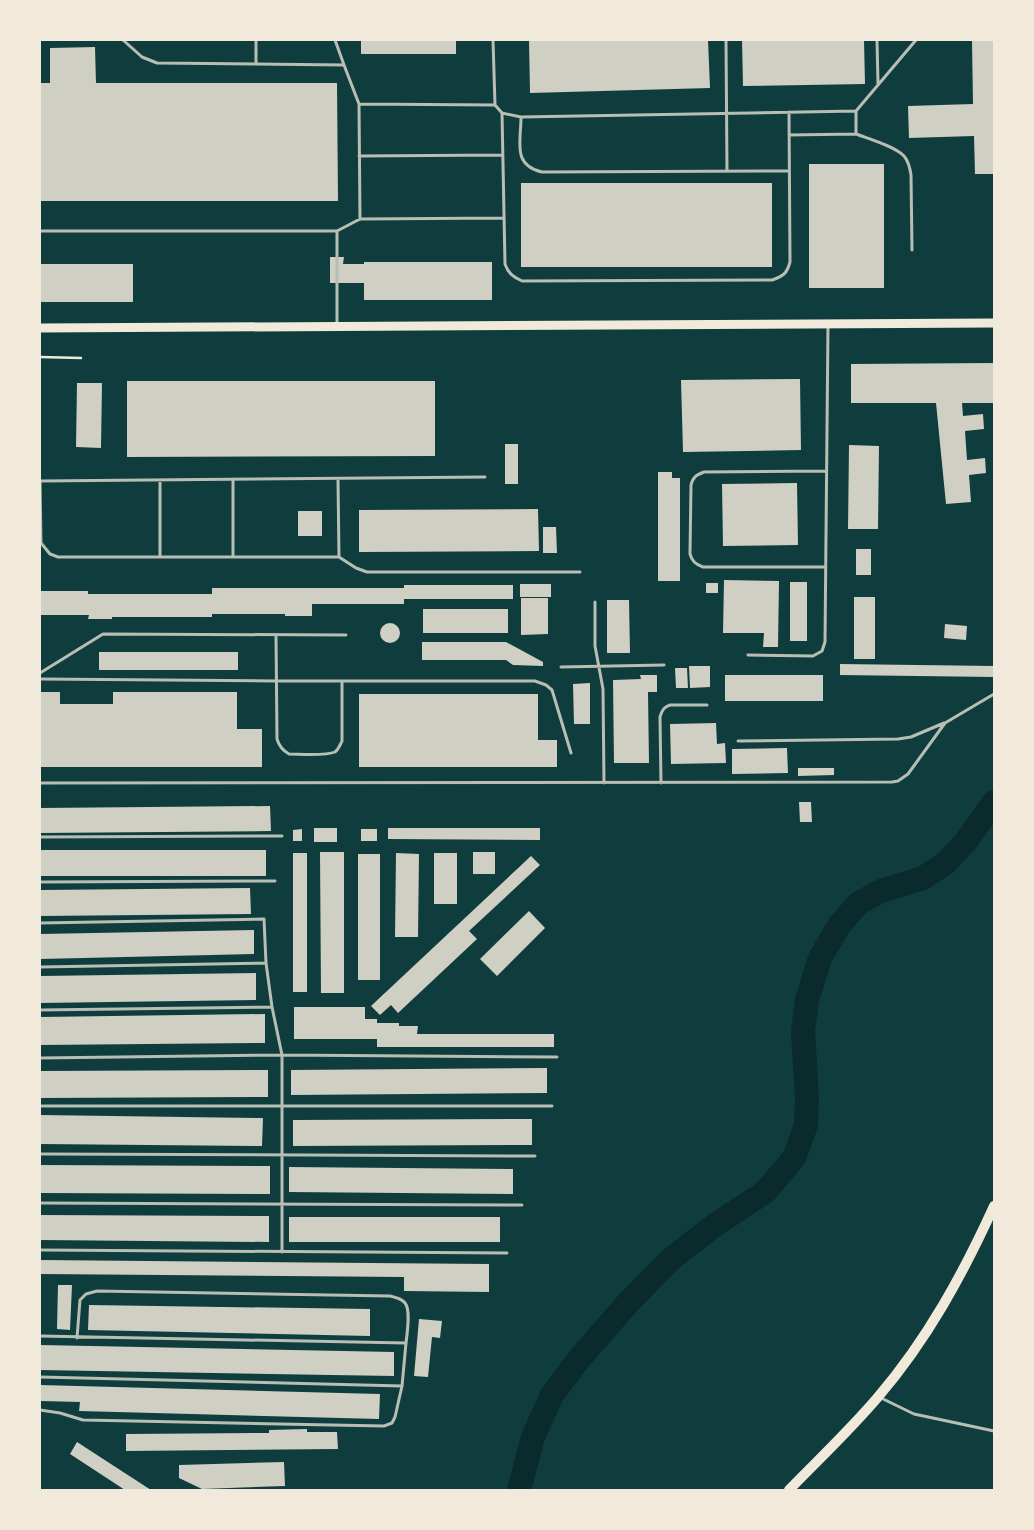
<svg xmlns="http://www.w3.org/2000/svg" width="1034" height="1530" viewBox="0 0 1034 1530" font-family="Manrope,sans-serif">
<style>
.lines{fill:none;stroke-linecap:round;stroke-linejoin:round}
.river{stroke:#0a2a2b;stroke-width:24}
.building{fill:#cfcfc3}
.path{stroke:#f1e9da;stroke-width:2.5}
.service{stroke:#b8beb3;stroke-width:3}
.secondary{stroke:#f1e9da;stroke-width:9}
.trunk{stroke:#f1e9da;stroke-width:10}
</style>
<rect width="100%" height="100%" fill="#0f3d3e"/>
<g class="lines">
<!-- river -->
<path class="river" d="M519,1490L533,1437L552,1395L579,1359L626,1305L671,1259L715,1225L765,1192L794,1158L806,1125L807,1098L803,1031L807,1000L820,958L840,924L859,903L881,891L923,878L946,863L967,840L994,802"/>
</g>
<!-- building -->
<path class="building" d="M361,40H456V54H361Z
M529,40H708L710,88L530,93Z
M742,40H864L865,84L743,86Z
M972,40H994V174H975L974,136L909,138L908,106L973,104Z
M95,47L96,83H337L338,201H40V83H50V48Z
M809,164H884V288H809Z
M521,183H772V267H521Z
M330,257H344L343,264H364V262H492V300H364V283H330Z
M40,264H133V302H40Z
M994,363V403H962L963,416L983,414L984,429L965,431L967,460L985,458L986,473L969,475L971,502L946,504L936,403H851V364Z
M800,379L801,450L683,452L681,380Z
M127,381H435V456L127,457Z
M77,383H102L101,448L76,447Z
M505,444H518V484H505Z
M849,445L879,446L878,529H848Z
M658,472H672V478H680V581H658Z
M797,483L798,545L723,546L722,484Z
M538,509L539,551L359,552V510Z
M298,511H322V536H298Z
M543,527H556L557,553H543Z
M856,549H871V575H856Z
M724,580L779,581L778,647H763L764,633H723Z
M790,582H807V641H790Z
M706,583H718V593H706Z
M520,584H551V597H520Z
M404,585H513V599H404V604H312V616H285V614H212V617H112V619H88L89,615H40V591H88V594H212V588H404Z
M854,597H875V659H854Z
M521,598H548V634L521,635Z
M607,600H629L630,653H607Z
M423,609H508V633H423Z
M380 633a10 10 0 1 1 20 0a10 10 0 1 1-20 0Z
M945,624L967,626L966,640L944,638Z
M422,642H506L543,662V666L513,665L506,660H422Z
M99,652H238V670H99Z
M840,664L994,666V677L840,675Z
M689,666H710V687L690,688Z
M675,668H687L688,688H676Z
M640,675H657V692H648L649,763H614L613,680L641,679Z
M725,675H823V701H725Z
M590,683V724H574L573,684Z
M40,692H60V704H113V692H237V729H262V767H40Z
M359,694H538V740H557V767H359Z
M716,723L717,744L725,743L726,763L671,764L670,724Z
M787,748L788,773L732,774V749Z
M798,768H834V775L798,776Z
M799,802H811L812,822H800Z
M270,806L271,831L40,833V808Z
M314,828H337V842H314Z
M388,828H540V840L388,839Z
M302,829V841H293V830Z
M361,829H377V841H361Z
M40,850H266V876H40Z
M320,852H344V993H321Z
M473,852H495V874H473Z
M293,853H307V992H293Z
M396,853L419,854L418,937H395Z
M434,853H457V904H434Z
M358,854H380V980H358Z
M531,856L540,865L469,931L477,939L398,1013L391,1005L380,1015L371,1006Z
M250,888L251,914L40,916V890Z
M529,911L545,928L497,976L480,959Z
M254,930V954L40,959V934Z
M256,973V1000L40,1003V976Z
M294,1007H365V1019H377V1023H399V1026H418L417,1034H554V1047H377V1039H294Z
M265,1014V1043L40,1045V1017Z
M547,1068V1093L291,1095V1070Z
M268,1070V1097L40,1098V1071Z
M40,1115L263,1118L262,1146L40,1144Z
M532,1119V1145L293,1146V1120Z
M40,1165L270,1166V1194L40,1193Z
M289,1167L513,1169V1194L289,1192Z
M40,1215L269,1216V1242L40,1240Z
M289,1217H500V1242H289Z
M40,1260L489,1264V1292L404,1291V1277L40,1274Z
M58,1285H72L70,1330L57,1329Z
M89,1305L370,1309V1336L88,1330Z
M419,1319L442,1321L440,1338L432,1337L428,1377L414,1376Z
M40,1345L394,1352V1376L40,1370Z
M40,1385L380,1394L379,1419L79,1411L80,1402L40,1401Z
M307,1429V1432H337L338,1449L126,1451V1434L269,1433V1430Z
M77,1442L151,1490H125L70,1454Z
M284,1462L285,1486L202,1489L179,1478V1465Z"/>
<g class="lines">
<!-- path -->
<path class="path" d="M40,357L81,358"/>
<!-- service -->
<path class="service" d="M123,40L142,57L157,63L344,65L335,40
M256,40V64
M493,40L495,105
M726,40L727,171
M877,40L878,84
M359,104L495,105L502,113L521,117L856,111L916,40
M856,111V134C869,139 894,146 904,156C909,162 910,168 911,175L912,250
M502,113L505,264C508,273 513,277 522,281L772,280C784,276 787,273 790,262L789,112
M521,117C521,142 512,165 542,172L789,171
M789,135L856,134
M359,156L503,155
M360,219L504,218
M40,231H337L360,219L359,104L344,65
M337,325V231
M233,479V557
M160,480V557
M338,480L339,557H58L50,554L41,543L40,481L485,477
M339,557L356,568L367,572H580
M826,567H703C695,564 692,561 690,554L691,485C693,477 696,475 704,472L826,471
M595,602V646L603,689L604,783
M276,635L277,739C279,746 282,750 289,754C300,754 326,756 335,752C339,749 340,745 342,741V681
M748,655L813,656L822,651L825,642L828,325
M561,667L664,665
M40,673L103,634L346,635
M40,679L276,681H535L546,685L552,690L571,753
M738,741L898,739L911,737L944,723
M40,783L892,782L898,781L908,774L945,723L994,694
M661,783L660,717C662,710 664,707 670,705H707
M40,837L282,836
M40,882L275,881
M40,923L264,919L266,963L272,1007L282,1055V1252
M40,967L266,963
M40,1010L272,1007
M40,1058L282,1055L557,1057
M40,1106H552
M40,1154L535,1156
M40,1203L522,1205
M40,1250L507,1253
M40,1336L406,1343L402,1386L40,1377
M77,1338L80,1300L86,1294L97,1291L390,1296C395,1297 402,1299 405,1303C411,1310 407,1334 406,1343
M879,1397L914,1414L994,1431
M40,1410L60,1413L83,1420L384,1426L392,1423L395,1417L402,1386"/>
<!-- secondary -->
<path class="secondary" d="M40,328L994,323"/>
<!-- trunk -->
<path class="trunk" d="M789,1490C819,1459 850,1430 878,1397C927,1340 963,1274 994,1206"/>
</g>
<!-- border -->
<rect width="1034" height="1530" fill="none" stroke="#f1e9da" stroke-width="82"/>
</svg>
